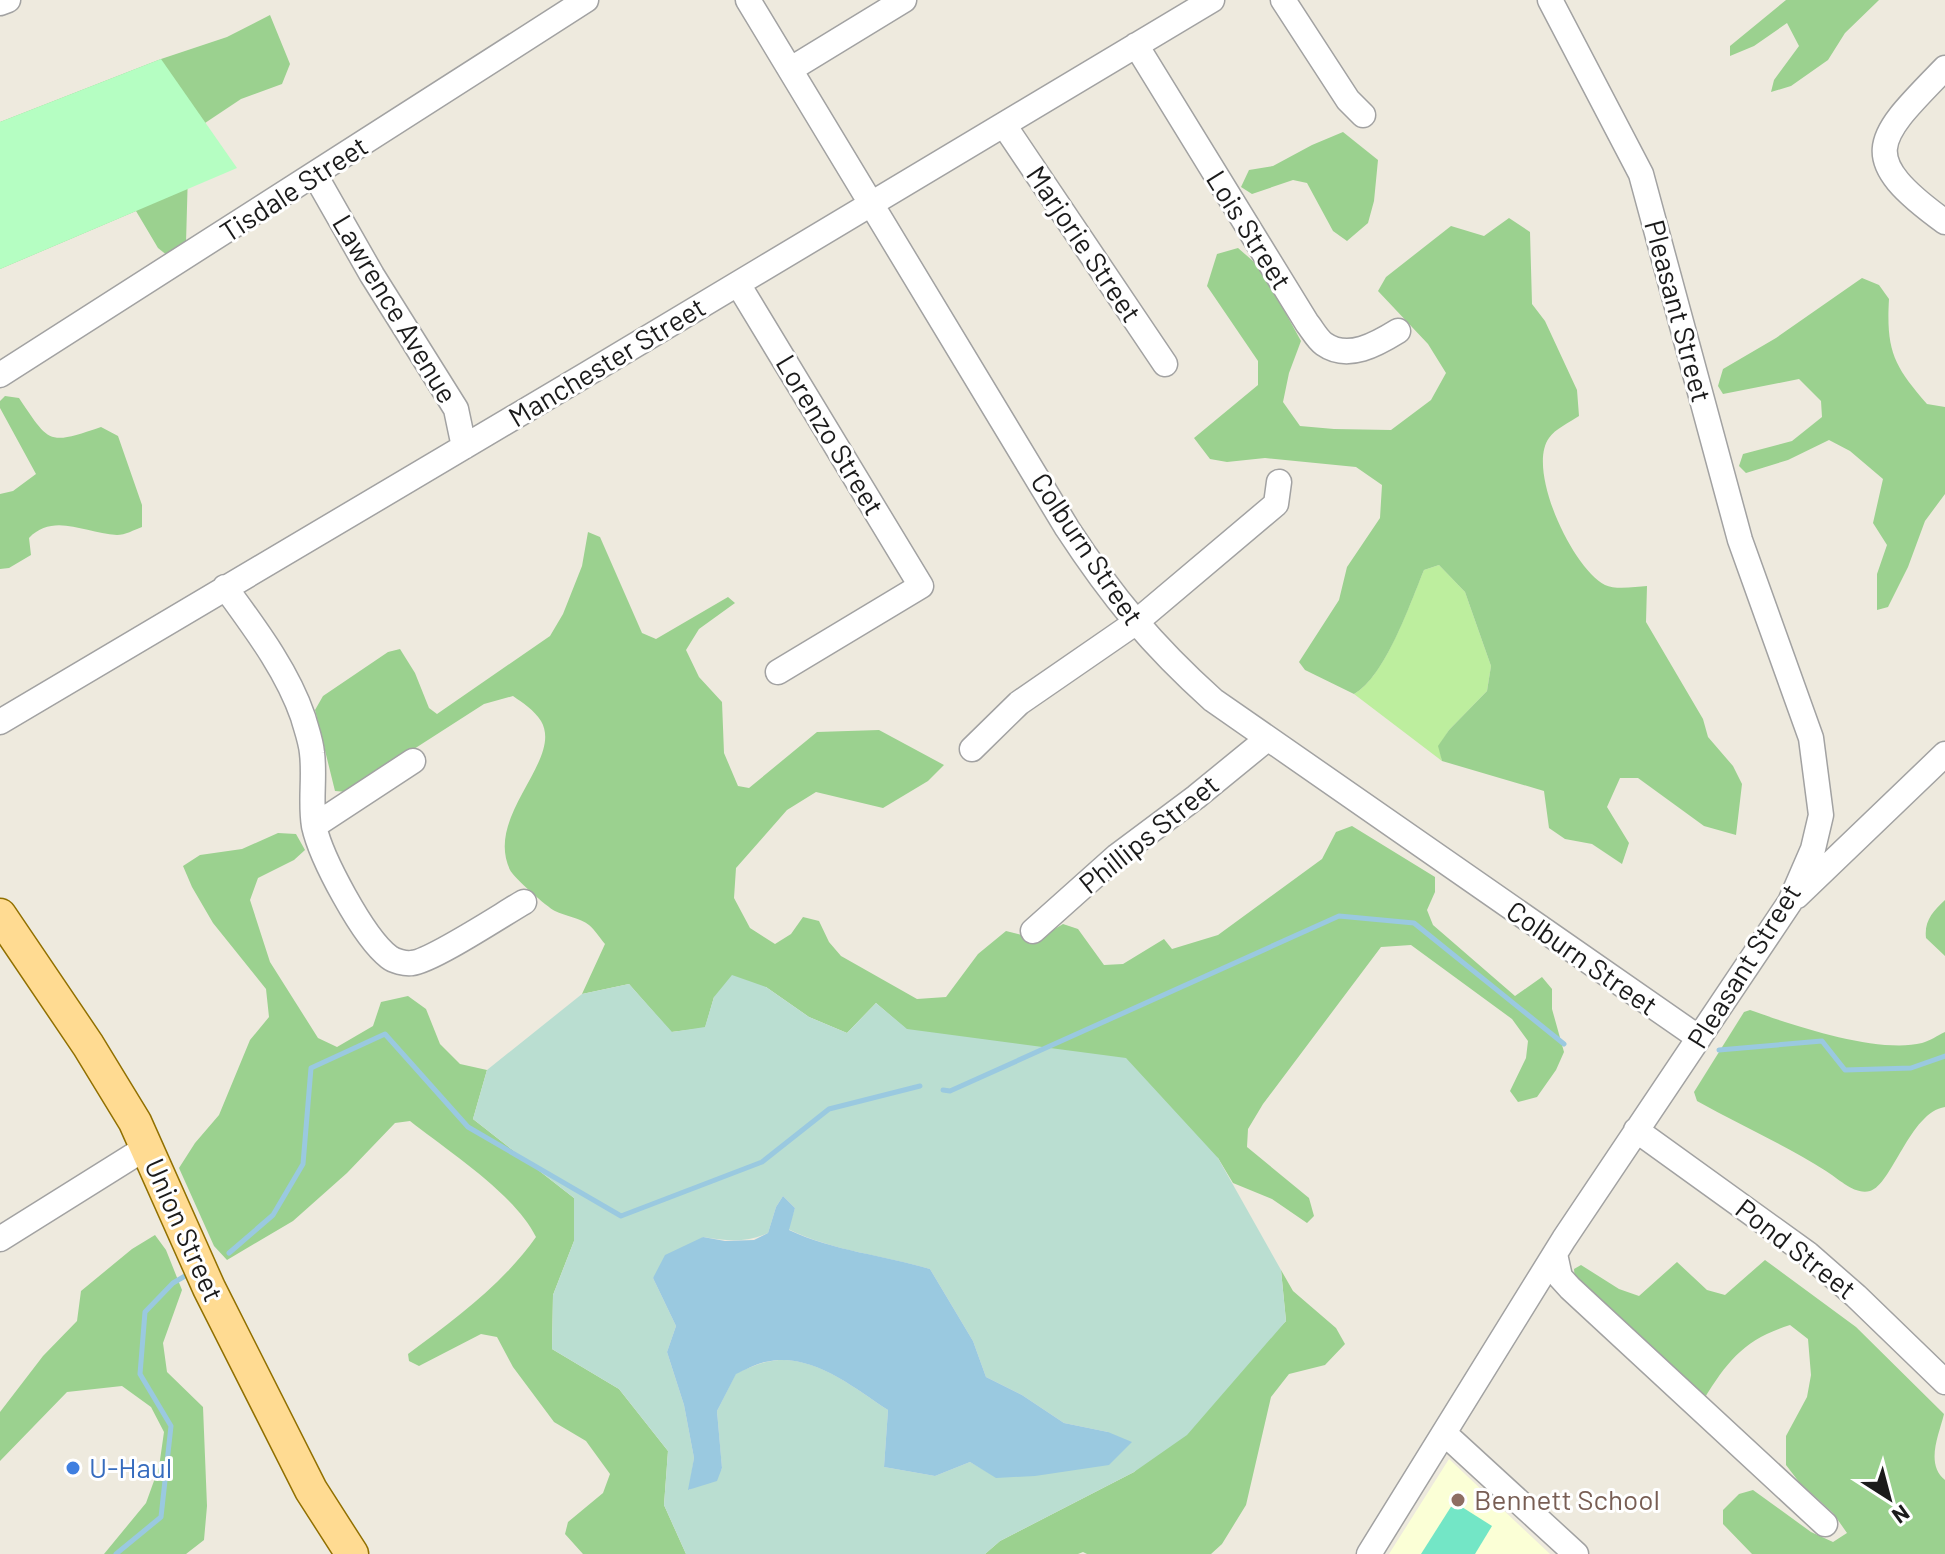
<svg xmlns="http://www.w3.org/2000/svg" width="1945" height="1554" viewBox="0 0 1945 1554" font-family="Barlow,sans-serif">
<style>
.education{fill:#fbffd6}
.grass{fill:#bdee9e}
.forest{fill:#9bd18f}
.wetland{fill:#baded1;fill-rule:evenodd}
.park{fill:#b5fec2}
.pitch{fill:#73e6c6}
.water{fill:#9ac9e0}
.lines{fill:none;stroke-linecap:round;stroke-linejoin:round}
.stream{stroke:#9ac9e0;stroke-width:5}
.minor-casing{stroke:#a2a2a2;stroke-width:27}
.major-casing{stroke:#917000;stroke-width:35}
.minor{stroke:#fff;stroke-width:24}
.major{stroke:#ffdb92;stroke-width:32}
.shop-dot{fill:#3f7fe0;stroke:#fff;stroke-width:3}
.education-dot{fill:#8d6e63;stroke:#fff;stroke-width:3}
.labels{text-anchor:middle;stroke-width:6;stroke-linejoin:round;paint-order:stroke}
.street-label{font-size:28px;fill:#1b1b1b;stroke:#fff}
.shop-label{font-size:28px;fill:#366cbe;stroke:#fff;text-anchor:start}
.education-label{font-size:28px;fill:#785e54;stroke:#fff;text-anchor:start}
</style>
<rect width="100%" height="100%" fill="#eeeade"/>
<!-- education -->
<path class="education" d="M1449,1459L1550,1554H1389Z"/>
<!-- grass -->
<path class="grass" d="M1439,565L1465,592L1491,666L1487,691L1449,730L1439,746L1442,761L1354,694C1385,677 1410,603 1424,570Z"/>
<!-- forest -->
<path class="forest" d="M1786,0H1879L1845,33L1828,60L1791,86L1771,92L1774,80L1799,46L1787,23L1754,46L1730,56V46Z
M270,15L290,64L282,84L241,99L205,123L188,172L186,243L168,256L158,248L136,211L0,269V122L161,59L227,37Z
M1343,132L1378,160L1374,201L1368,223L1347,241L1333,231L1307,183L1293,180L1252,194L1241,187L1249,170L1273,166L1312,145Z
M1509,218L1530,232L1532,304L1545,321L1577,390L1579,416C1570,422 1555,429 1549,438C1526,470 1573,569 1605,585C1615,590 1635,587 1647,586L1646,622L1703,719L1708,737L1733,766L1742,784L1736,835L1704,826L1638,778H1620L1607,807L1629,843L1622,864L1592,844L1565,839L1549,828L1544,791L1442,761L1438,746L1449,730L1487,691L1491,666L1465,592L1439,565L1424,570C1410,604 1385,677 1354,694L1305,670L1299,662L1339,600L1347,567L1380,518L1382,485L1356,467L1265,458L1227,462L1210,459L1194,438L1258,385V361L1207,286L1217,254L1238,248L1261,268L1301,341L1289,373L1283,402L1300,426L1334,429L1391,430L1431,400L1446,373L1428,344L1378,291L1386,277L1451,226L1484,236Z
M1862,278L1879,285L1889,299C1886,351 1894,366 1927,404L1945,407V494L1925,521L1908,567L1888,607L1877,610V574L1887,545L1873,523L1883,479L1850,451L1829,440L1788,460L1746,473L1739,466L1743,454L1792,441L1822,417L1821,401L1799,379L1723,394L1718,386L1723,369L1776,338Z
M5,396L19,398C50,444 48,445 101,427L118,436L142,505V527C134,530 125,535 117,535C86,534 54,512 29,538L31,555L9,568L0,569V494L13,491L36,474L0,408V401Z
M588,532L600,537L642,633L656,639L728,597L735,603L699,629L686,650L699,677L722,702L724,753L738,786L749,788L817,732L879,730L944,765L928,781L883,808L816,792L787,810L736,868L734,898L750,928L775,944L791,934L803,917L819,921L829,942L841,956L917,999L946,997L978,954L1006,931L1038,939L1063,924L1078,929L1104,965L1123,964L1164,939L1172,949L1218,935L1322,859L1336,832L1352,826L1435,877V892L1427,910L1433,925L1515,996L1542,977L1552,989V1009L1564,1052L1556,1070L1537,1097L1518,1102L1510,1091L1526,1058L1528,1041L1512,1019L1411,945L1381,947L1263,1104L1248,1129L1247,1147L1309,1198L1314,1216L1307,1223L1272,1199L1233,1183L1218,1158L906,1029L876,1003L847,1033L809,1017L766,987L714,997L705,1028L671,1032L629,984L582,994L605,944C600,938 595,930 589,925C580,918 565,916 555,911C547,907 513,877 510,870C484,815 564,760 541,721C534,710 523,703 513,696L484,704L347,792L335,791L315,710L323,696L388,652L400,649L415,673L429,708L437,714L550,636L563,614L582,566Z
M278,833L296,834L305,850L294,860L258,878L250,900L270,962L318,1038L337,1047L373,1026L381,1002L408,996L426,1009L440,1044L460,1064L487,1070L473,1119L574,1198V1241L553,1295L552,1349L619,1389L668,1451L664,1505L686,1554H583L565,1534L568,1522L603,1493L610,1474L586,1441L554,1422L513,1367L497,1337L481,1334L419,1366L409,1361L408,1354C454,1320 502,1285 536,1237C515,1194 448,1151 410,1121L395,1123L347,1173L293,1221L227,1260L214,1246L179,1168L195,1143L219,1115L250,1040L269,1017L266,989L213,923L192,887L183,866L200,855L242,849Z
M1945,900V956L1926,938C1924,921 1933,911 1945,900Z
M1750,1010C1792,1025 1878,1054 1922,1043C1930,1041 1938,1035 1945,1032V1107C1910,1112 1892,1185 1870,1191C1854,1195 1839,1179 1826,1171C1785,1145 1740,1125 1697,1101L1694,1092L1744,1012Z
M155,1235L166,1250L182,1290L163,1343L167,1372L203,1407L207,1506L204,1540L186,1554H104L146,1503L159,1467L164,1432L151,1407L122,1386L67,1392L0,1461V1412L43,1356L77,1321L81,1291L132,1249Z
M1765,1260L1856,1327L1944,1414C1939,1435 1925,1464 1945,1480V1554H1752L1723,1524V1510L1739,1494L1753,1490L1811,1532L1833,1542L1847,1533L1833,1513L1799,1482L1786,1465V1436L1807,1397L1811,1375L1808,1339L1790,1325C1745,1339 1728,1360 1704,1399L1575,1282L1574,1269L1581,1265L1619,1289L1639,1296L1677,1262L1707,1290L1725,1295Z
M1281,1270L1293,1291L1336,1328L1345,1344L1325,1365L1289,1374L1271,1397L1246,1505L1222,1544L1211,1554H1087L1083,1552L1078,1554H985L1000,1541L1134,1472L1286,1321Z"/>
<!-- wetland -->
<path class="wetland" d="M732,975L766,987L809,1017L847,1033L876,1003L907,1029L1126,1058L1218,1158L1281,1270L1286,1321L1187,1435L1134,1472L1000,1541L985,1554H686L664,1505L668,1451L619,1389L552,1349L553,1295L574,1241V1198L473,1119L487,1070L582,994L629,984L672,1032L705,1027L714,997ZM783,1196L795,1208L788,1229C833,1251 882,1255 930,1269L973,1341L986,1377L1022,1395L1064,1423L1108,1432L996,1477L970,1462L935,1476L884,1467L888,1410C853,1387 810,1351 766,1362C756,1364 745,1370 736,1373L717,1411L722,1469L689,1490L694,1458L684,1405L667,1352L676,1326L653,1278L703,1237C726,1241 747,1243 768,1233L776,1207Z"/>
<!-- park -->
<path class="park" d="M161,59L237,168L0,269V122Z"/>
<!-- pitch -->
<path class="pitch" d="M1454,1502L1492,1526L1475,1554H1421Z"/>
<!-- water -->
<path class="water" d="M783,1196L795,1208L789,1230C834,1251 883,1255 930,1269L973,1341L986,1377L1022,1395L1064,1423L1108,1432L1132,1442L1109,1465L1035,1476L996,1478L970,1462L935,1476L884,1467L888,1410C853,1387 810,1351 765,1362C755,1364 745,1370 736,1374L717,1411L722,1468L717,1481L688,1490L694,1458L684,1405L667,1352L676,1326L653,1278L665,1255L703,1237L725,1241L754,1240L768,1233L776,1207Z"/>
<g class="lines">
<!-- stream -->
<path class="stream" d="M1719,1050L1822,1041L1845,1070L1911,1068L1945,1056
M943,1090L950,1091L1339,916L1414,923L1564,1044
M229,1253L273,1215L303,1164L311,1068L385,1034L468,1127L621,1216L762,1162L829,1109L920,1086
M116,1554L161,1517L171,1426L140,1374L145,1312L173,1283L185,1276"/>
<defs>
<path id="minor" d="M748,0L1067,528C1112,597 1152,645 1213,700L1699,1038
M1283,0L1348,100L1363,115
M0,3L8,0
M1136,45L1307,323C1312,329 1317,339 1324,344C1348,361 1377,344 1398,331
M1945,68C1876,139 1854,156 1945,222
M791,69L904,0
M1004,125L1165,364
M315,175L372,275L456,409L464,447
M738,284L921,586L778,672
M0,375L586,0
M225,587C254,627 287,670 303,717C306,728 311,741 312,753C315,777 310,802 314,826C321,858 363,937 389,957C394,961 405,964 412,963C432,961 503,914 524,902
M0,722L587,374L1212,0
M972,749L1019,703L1135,623L1276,504L1279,482
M314,826L413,761
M1797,896L1945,754
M1033,931L1117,856L1196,797L1267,739
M1636,1130L1808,1254L1856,1296L1945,1382
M0,1239L147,1147
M1555,1254L1560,1277L1570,1288L1825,1524
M1444,1433L1576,1554
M1369,1554L1564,1239L1790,902L1813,849L1821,815L1811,738L1740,540L1641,174L1550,0"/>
<path id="major" d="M0,915L88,1045L135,1122L209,1288L311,1490L352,1554"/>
</defs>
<!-- minor casing -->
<use href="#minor" class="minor-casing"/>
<!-- major casing -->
<use href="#major" class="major-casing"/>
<!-- minor -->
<use href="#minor" class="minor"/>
<!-- major -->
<use href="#major" class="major"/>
</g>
<!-- markers -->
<circle class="shop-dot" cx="73" cy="1468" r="8"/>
<circle class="education-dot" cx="1458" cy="1500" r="8"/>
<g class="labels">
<!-- street labels -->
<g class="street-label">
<text transform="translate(294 189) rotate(-33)" y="10">Tisdale Street</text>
<text transform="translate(1249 230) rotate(58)" y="10">Lois Street</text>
<text transform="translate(1084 244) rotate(56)" y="10">Marjorie Street</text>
<text transform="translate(395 309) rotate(59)" y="10">Lawrence Avenue</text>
<text transform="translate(1678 311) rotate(75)" y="10">Pleasant Street</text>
<text transform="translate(607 362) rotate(-31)" y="10">Manchester Street</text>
<text transform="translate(830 435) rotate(59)" y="10">Lorenzo Street</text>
<text transform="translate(1087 549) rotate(56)" y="10">Colburn Street</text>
<text transform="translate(1149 834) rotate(-39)" y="10">Phillips Street</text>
<text transform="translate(1582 958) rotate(35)" y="10">Colburn Street</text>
<text transform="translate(1744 966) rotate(-58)" y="10">Pleasant Street</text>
<text transform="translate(184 1230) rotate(66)" y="10">Union Street</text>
<text transform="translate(1796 1249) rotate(38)" y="10">Pond Street</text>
</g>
<!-- shop labels -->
<g class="shop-label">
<text x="89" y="1478">U-Haul</text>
</g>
<!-- education labels -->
<g class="education-label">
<text x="1474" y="1510">Bennett School</text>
</g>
</g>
<!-- north arrow -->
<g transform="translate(1889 1498) rotate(144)" stroke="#ffffff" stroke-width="6" paint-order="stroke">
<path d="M0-6L14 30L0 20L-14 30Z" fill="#1b1b1b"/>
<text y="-12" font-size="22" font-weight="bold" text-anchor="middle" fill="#1b1b1b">N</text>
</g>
</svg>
